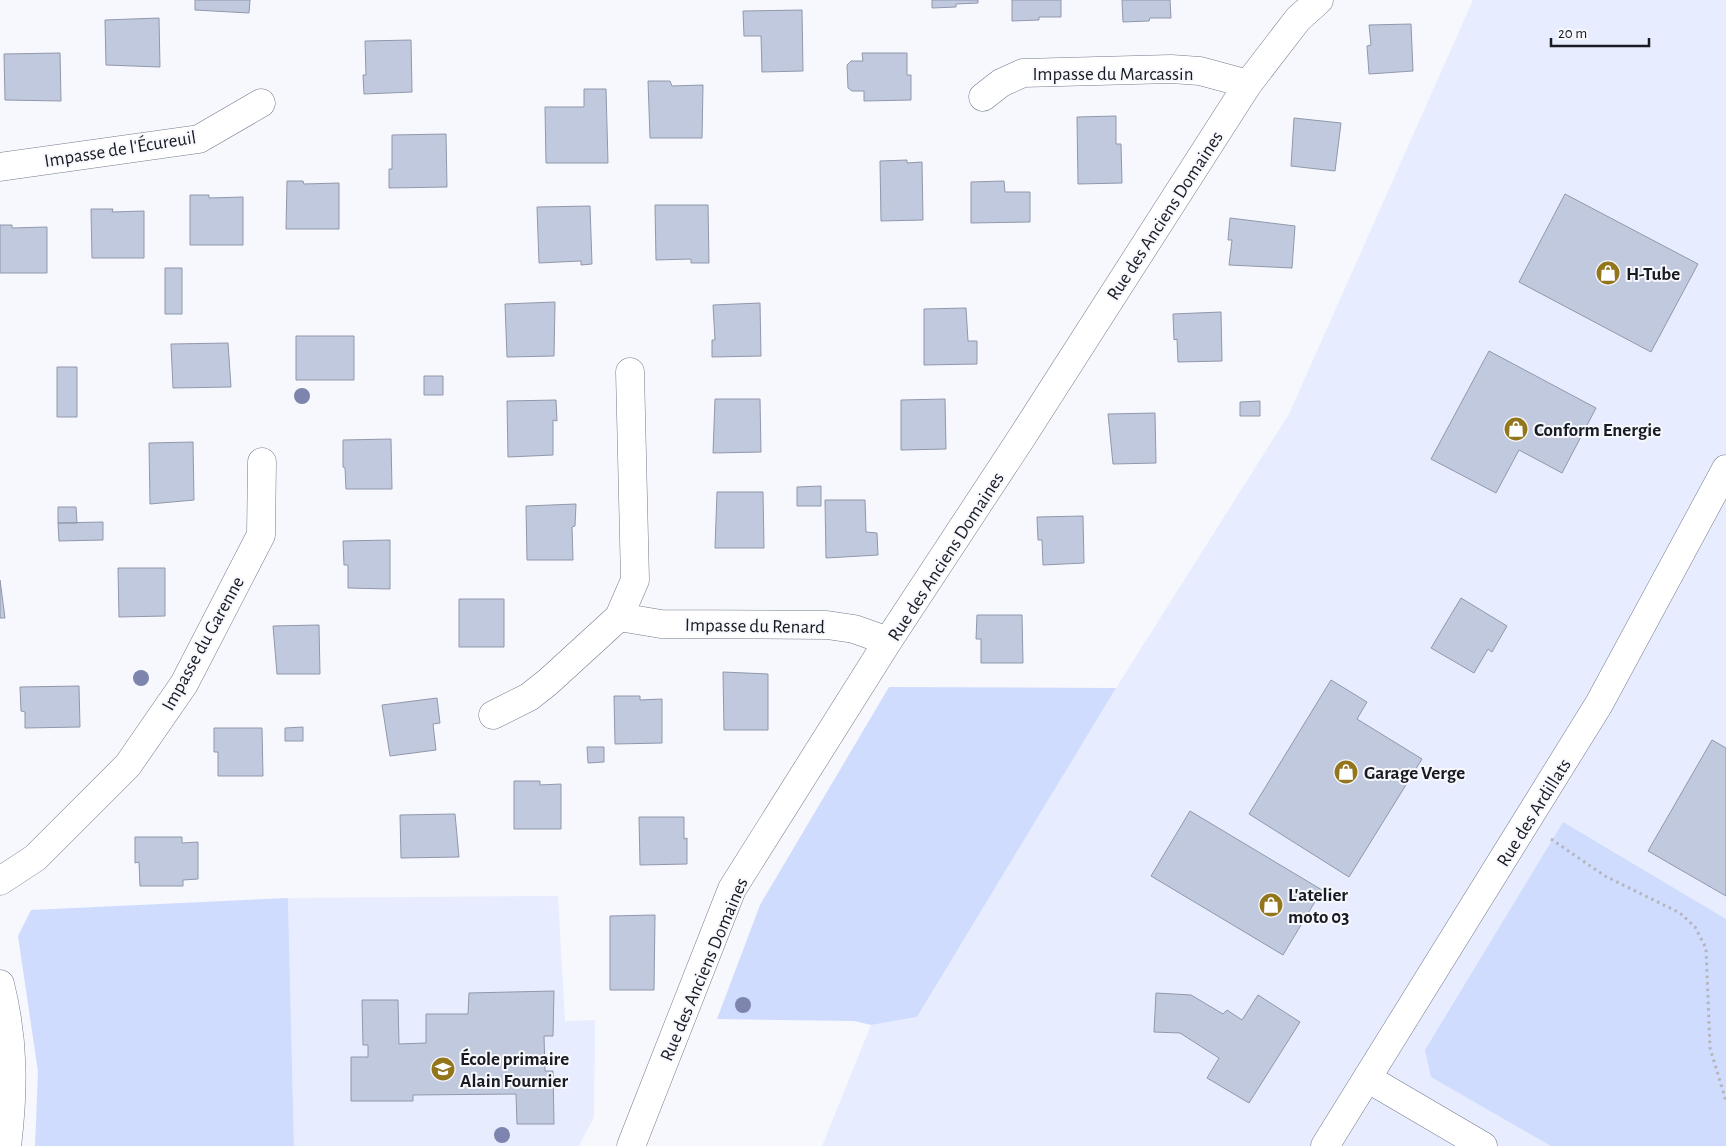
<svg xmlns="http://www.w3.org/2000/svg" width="1726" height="1146" viewBox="0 0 1726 1146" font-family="'Alegreya Sans',sans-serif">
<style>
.built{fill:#e7edff}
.green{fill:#d0dcfd}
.building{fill:#c1c9de;stroke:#9198ac}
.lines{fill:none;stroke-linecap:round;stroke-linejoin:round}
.minor-casing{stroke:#747b8e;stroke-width:29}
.path{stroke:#b3b5ba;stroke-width:3;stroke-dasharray:2.5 4;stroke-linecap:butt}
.minor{stroke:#fff;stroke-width:28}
.tree{fill:#7d84ae}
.labels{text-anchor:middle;stroke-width:4;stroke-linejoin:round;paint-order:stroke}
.street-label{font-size:19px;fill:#181b22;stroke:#f7f8fd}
.poi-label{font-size:19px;font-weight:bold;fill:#181b22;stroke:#f7f8fd;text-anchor:start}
</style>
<rect width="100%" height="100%" fill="#f7f8fd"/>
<!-- built -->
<path class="built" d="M1473,0H1726V1146H822L871,1025L917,1017L1116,688L1289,414Z
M558,896L565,1021L595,1020L594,1117L579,1146H294L288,898Z"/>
<!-- green -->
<path class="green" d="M889,687L1116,688L917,1017L871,1025L854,1021L717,1019L760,905Z
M1563,822L1726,919V1146H1551L1431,1077L1425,1050Z
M288,898L294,1146H35L38,1072L18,936L31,910Z"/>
<!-- building -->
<path class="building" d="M195,0H250L249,13L195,10Z
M932,0H978V3L956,4V7L932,8Z
M1012,0H1061V17H1039V20L1012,21Z
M1122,0H1170L1171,18H1150L1149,21L1123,22Z
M802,10L803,71L762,72L761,36H744L743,11Z
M159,18L160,67L106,65L105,20Z
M1411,24L1413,71L1369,74L1367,46L1371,45L1369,25Z
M411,40L412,92L364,94L363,75H366L365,41Z
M60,53L61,101L5,100L4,54Z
M862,53H907V75H911V100L864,101V91H852L848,88L847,65L851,61H863Z
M648,81H670L672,86L703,85L702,138H650Z
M584,89H606L608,163H546L545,107H584Z
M1116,116V144H1121L1122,183L1078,184L1077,117Z
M1294,118L1341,123L1335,171L1291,166Z
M446,134L447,187L389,188V169H392V135Z
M907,160V163L922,162L923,220L881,221L880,161Z
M287,181H303L304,184L339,183V229H286Z
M1004,181L1005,192H1030V222L971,223V182Z
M1565,194L1698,264L1651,352L1519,282Z
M190,195H209V198L243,197V245H190Z
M655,205H708L709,263H691V259L656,260Z
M590,206L592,264L581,265V261L539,263L537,207Z
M91,209H113L112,212L144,211V258H92Z
M1230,218L1295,226L1292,268L1229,265L1232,240H1228Z
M0,225H12V228L47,227V273H0Z
M165,268H182V314H165Z
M555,302L554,356L507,357L505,304Z
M760,303L761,356L712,357V340H715L713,305Z
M966,308L968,341H977V364L924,365V309Z
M1221,312L1222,361L1178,362L1177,339L1174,340L1173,314Z
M296,336H354V380H296Z
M228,343L231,387L173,388L171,344Z
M1489,351L1596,408L1562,473L1519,450L1496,493L1431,459Z
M57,367H77V417H57Z
M424,376H443V395H424Z
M715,399H760L761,452L713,453Z
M945,399L946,449L901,450V400Z
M556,400L557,421L553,420V455L508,457L507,401Z
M1260,401V416H1240V402Z
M1155,413L1156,463L1113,464L1108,414Z
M391,439L392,489H346L345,468L343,467V440Z
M193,442L194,500L150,504L149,443Z
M821,486V506H797V487Z
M717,492H763L764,548H715Z
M825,500H865L866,532L877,533L878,555L826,558Z
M576,504L575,526L572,527L573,560H527L526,506Z
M58,507H76L77,523H58Z
M1083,516L1084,563L1043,565L1042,540H1038L1037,517Z
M103,522V540L59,541L58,523Z
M390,540V589L348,588V565H344L343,541Z
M118,568H165V616L119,617Z
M0,580L5,618H0Z
M1461,598L1507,626L1492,652L1488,649L1474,673L1431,648Z
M459,599H504V647H459Z
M977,615H1022L1023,663H981V639H976Z
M319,625L320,674H277L273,626Z
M723,672L768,674V730H724Z
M1331,680L1367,702L1357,719L1422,759L1349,877L1249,814Z
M79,686L80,727L25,728V712L21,711L20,687Z
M614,696H640V700L662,699V743L615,744Z
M437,698L440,723L433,724L436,750L390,756L382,705Z
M303,727V741H285V728Z
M214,728H262L263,776H218V752H214Z
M1712,740L1726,748V896L1648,851Z
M587,747H604V762L588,763Z
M514,781H540V785L561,784V829H514Z
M1190,811L1322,890L1283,955L1151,876Z
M455,814L459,857L401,858L400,815Z
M639,817H684V839L687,838V864L640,865Z
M135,837H182V843L198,842V879L183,880V886H140L139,862L135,863Z
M655,915L654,990H610V916Z
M554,991L553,1036H544L545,1071H553L554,1124H517L516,1094L413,1095V1101H351V1057H368V1045H363L362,1000H398L399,1044L426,1043V1014H468L469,993Z
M1156,993L1191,995L1223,1014L1227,1010L1242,1020L1258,995L1300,1022L1249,1103L1207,1078L1219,1058L1180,1033L1154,1032Z"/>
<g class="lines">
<defs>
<path id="minor" d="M983,97L1001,83L1023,73L1171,69L1200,71L1248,84
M0,167L199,139L261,103
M619,617L661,624L827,625L854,629L888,641
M493,715L529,697L548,682L619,617L635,580L630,372
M0,881L35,858L128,765L184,684L261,535L262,462
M0,984C14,1040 14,1089 7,1146
M1367,1078L1483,1146
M631,1146L732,889L888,641L1022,437L1248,84L1298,19L1319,0
M1325,1146L1599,704L1726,469"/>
</defs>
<!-- minor casing -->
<use href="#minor" class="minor-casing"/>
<!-- path -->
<path class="path" d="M1551,839L1605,876L1680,913L1695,927L1706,948L1710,1048L1726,1101"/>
<!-- minor -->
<use href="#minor" class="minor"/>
</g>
<!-- trees -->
<g class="tree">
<circle cx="302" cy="396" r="8"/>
<circle cx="141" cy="678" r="8"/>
<circle cx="743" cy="1005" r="8"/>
<circle cx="502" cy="1135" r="8"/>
</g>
<!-- icons -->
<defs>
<symbol id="shop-disc" viewBox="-11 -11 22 22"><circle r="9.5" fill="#93751c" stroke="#f7f8fd"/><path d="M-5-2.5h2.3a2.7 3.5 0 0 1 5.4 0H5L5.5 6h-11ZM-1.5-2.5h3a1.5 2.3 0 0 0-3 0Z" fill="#fff"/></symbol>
<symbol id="school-disc" viewBox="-11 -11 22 22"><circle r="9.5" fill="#93751c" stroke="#f7f8fd"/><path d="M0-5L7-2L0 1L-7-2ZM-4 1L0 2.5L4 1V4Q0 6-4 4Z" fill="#fff"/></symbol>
</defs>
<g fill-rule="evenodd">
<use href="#shop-disc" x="1594" y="259" width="28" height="28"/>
<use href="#shop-disc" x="1502" y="415" width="28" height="28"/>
<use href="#shop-disc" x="1332" y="758" width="28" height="28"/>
<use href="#shop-disc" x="1257" y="891" width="28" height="28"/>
<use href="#school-disc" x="429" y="1055" width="28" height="28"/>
</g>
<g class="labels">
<!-- street labels -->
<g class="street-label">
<text x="1113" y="80">Impasse du Marcassin</text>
<text transform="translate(120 148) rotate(-9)" y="7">Impasse de l'Écureuil</text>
<text transform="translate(1164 215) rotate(-57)" y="7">Rue des Anciens Domaines</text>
<text transform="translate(945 556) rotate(-57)" y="7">Rue des Anciens Domaines</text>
<text transform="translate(755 625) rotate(1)" y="7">Impasse du Renard</text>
<text transform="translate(202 643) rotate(-61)" y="7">Impasse du Garenne</text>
<text transform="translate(1533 812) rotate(-58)" y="7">Rue des Ardillats</text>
<text transform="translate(703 969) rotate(-67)" y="7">Rue des Anciens Domaines</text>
</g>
<!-- poi labels -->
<g class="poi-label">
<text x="1626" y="280">H-Tube</text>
<text x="1534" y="436">Conform Energie</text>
<text x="1364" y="779">Garage Verge</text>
<text x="1288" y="901">L'atelier<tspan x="1288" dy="22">moto 03</tspan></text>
<text x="460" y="1065">École primaire<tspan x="460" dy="22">Alain Fournier</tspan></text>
</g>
</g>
<!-- scale -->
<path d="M1551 38v8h98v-8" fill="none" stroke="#181b22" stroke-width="2.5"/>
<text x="1558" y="38" font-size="15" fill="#181b22" stroke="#f7f8fd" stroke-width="4" paint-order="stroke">20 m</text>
</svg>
